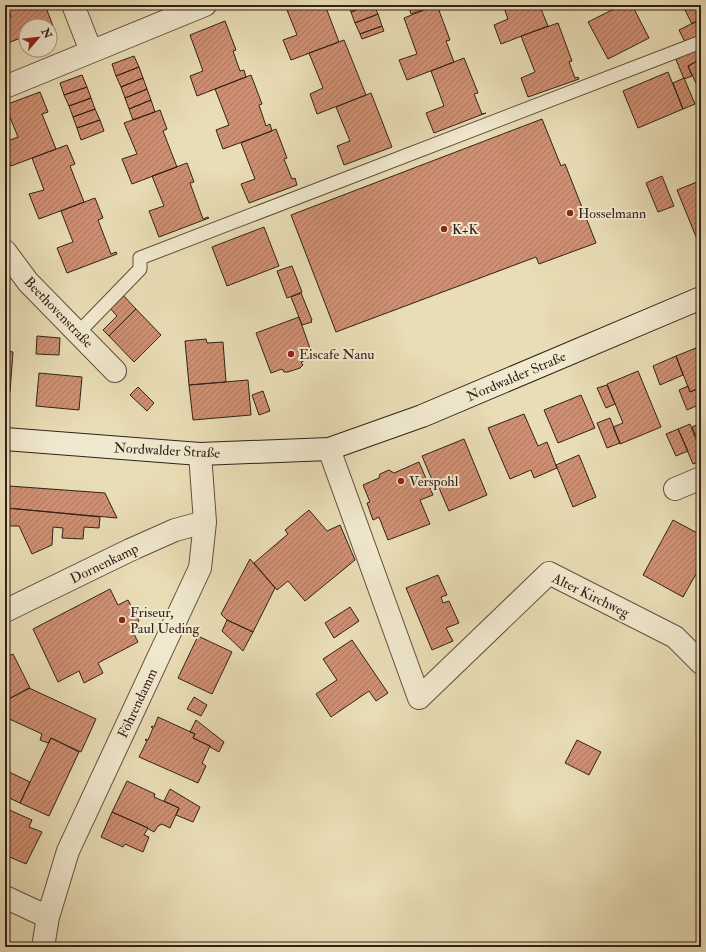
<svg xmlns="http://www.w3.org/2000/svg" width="706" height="952" viewBox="0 0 706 952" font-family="'IM FELL Double Pica',serif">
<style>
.building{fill:url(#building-hatch);stroke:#322119}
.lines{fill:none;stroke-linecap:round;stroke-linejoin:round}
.service-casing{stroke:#605040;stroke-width:15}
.minor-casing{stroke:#605040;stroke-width:24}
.secondary-casing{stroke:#322119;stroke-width:24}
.service{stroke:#f1e9cf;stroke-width:13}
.minor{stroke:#f1e9cf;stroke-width:22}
.secondary{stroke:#f1e9cf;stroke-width:22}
.poi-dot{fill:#8f2418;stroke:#f1e9cf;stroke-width:1.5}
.labels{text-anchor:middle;stroke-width:4;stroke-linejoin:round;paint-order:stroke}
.poi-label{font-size:14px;fill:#322119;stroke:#f1e9cf;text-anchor:start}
.street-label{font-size:14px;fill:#322119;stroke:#f1e9cf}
</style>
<defs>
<pattern id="building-hatch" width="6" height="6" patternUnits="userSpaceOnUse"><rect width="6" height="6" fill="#ce9074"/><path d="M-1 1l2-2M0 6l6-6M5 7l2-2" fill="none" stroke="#a8755e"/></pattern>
</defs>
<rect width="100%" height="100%" fill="#e9ddb5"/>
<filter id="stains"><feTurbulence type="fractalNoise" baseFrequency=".005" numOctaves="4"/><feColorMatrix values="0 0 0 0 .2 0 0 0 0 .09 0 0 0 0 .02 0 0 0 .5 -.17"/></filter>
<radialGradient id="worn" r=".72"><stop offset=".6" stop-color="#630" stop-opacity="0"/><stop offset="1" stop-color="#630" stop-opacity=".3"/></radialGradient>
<!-- building -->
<path class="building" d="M7,5H45L53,26L50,27L26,26V36L5,44V20L11,17Z
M285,5H325L339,42L291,60L283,40L297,35Z
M348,5H369L351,12Z
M369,5H374L378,14L355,23L351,12Z
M408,5H433V6L411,14Z
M437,5L450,40L446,41L454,62L407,80L399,60L417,54L404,18Z
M503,5H544L545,7L541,9L548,26L501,44L494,25L508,19Z
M622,5H632L649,38L608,59L588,22Z
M685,5H701V19L692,24L684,8L686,7Z
M378,14L382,26L360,34L355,23Z
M701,19V36L685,42L679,30Z
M225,21L236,50L233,51L240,71L244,70L246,77L197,96L190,76L203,71L190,35Z
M558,23L572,61L569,62L575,78L578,77L579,79L528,97L521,78L535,72L521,36Z
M382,26L384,31L362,39L360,34Z
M344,40L366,95L317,114L310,94L323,88L309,53Z
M696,48L701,59L688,66L692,76L684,79L675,57Z
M134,56L139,67L116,76L112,64Z
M464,58L478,93L474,94L482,114L486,113L434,133L426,113L444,106L431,71Z
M701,59V94L688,66Z
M139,67L143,78L121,87L116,76Z
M668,72L683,109L638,128L623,91Z
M82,75L87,87L64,95L60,83Z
M251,75L262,104L259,105L266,126L270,124L272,131L223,149L216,130L229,125L215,89Z
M143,78L147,89L125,98L121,87Z
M684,78L695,104L683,109L673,83Z
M87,87L91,98L69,106L64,95Z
M147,89L151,100L129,109L125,98Z
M40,92L48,112L42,114L56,149L11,166L5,151V142L18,137L5,105Z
M371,93L392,147L344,165L337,146L350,141L336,107Z
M91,98L95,109L73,117L69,106Z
M151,100L155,112L133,120L129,109Z
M95,109L100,120L77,128L73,117Z
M160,110L167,129L163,131L177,167L132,184L122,159L137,154L124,123Z
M542,119L561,166L565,164L596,243L539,264L536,257L336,332L291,215Z
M100,120L104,131L81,140L77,128Z
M276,129L287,158L284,159L292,179L295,178L297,185L249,203L241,184L255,179L241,143Z
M67,145L75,164L70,166L84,202L39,219L29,194L44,190L32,158Z
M187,163L194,182L190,183L203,219L208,217L209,218L159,237L149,211L164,206L152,176Z
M662,176L674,206L658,212L646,183Z
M697,182L701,193V249L677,190Z
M95,198L103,218L98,220L111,254L116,252L117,254L67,273L57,248L73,242L61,211Z
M264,227L279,266L227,286L212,247Z
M292,266L302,292L287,298L277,271Z
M301,293L312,320L311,321L312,322L302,325L291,297Z
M122,294L136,309L109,336L103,330L117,316L109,307Z
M136,309L161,335L134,362L109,336Z
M299,317L313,357L301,362L303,365L300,368L288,372H284L282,369L271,373L256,333Z
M37,336L60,338L59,355L36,354Z
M206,339L207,343L223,342L226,382L189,385L185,341Z
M701,346V387L690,392L676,356Z
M5,349H7L6,351L13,352L10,392H5Z
M676,356L683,375L660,385L653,366Z
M638,371L661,427L620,444L613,427L623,423L607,384Z
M39,373L82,377L79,410L36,406Z
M248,380L251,415L193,420L189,385Z
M607,385L615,404L606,408L597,388Z
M688,386L690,392L701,387V404L687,410L679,390Z
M138,387L154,403L147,411L130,395Z
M263,391L270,411L259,415L252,395Z
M581,395L595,428L558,443L544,410Z
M524,414L538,446L547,442L557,468L534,478L531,470L510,479L488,428Z
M610,418L620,443L607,448L597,423Z
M701,423V449L692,427Z
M690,424L701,452V461L693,464L678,429Z
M678,429L688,451L676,456L666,434Z
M464,439L487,495L449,511L439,488L436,489L422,456Z
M579,455L596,497L573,507L556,465Z
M419,462L433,495L420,500L430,524L388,540L379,517L373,520L367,503L370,502L363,485L379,478L380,474L389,470L394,473Z
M9,486L105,493L117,518L7,508Z
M7,508L100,517L99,528L84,527L83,539L62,538L63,528L53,527L52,545L32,554L19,526H6Z
M309,510L327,531L340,525L355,560L305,601L288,581L277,590L254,563L288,534L285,530Z
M673,520L701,535V565L683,597L643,575Z
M250,559L275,588L253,632L227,620L221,614Z
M438,575L447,595L441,597L443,603L449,601L459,623L446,628L453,641L432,650L406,588Z
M110,589L118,605L128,600L139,621L130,626L138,642L98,663L103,673L84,683L79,671L58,682L33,629Z
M350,607L359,621L334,638L325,623Z
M227,620L253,632L243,651L222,631Z
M198,636L232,652L212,694L178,678Z
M352,640L388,693L376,701L369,691L331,717L316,694L337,680L323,659Z
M13,654L30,688L5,701V658Z
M29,688L96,719L81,752L51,738L48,743L40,740L42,734L5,717V701Z
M194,697L207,705L201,716L187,709Z
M158,717L195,734L193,738L210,746L202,763L206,766L198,783L139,757L147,741L145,740L146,739L148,740L153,728L151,727L152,726L154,727Z
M196,720L224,742L219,752L210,747V746L193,738L195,734L190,732Z
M51,738L79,752L49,816L20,803Z
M577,740L601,752L589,775L565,763Z
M5,770L30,782L20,803L5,796Z
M127,781L155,794L154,797L179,808L170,828L162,824L158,826L154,832L147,828H148L112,812Z
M170,789L200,807L193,822L176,815L179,808L164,801Z
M7,809L32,820L29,827L42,832L26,864L5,855V813Z
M112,812L148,828L144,835L149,837L143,852L125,844L123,847L101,837Z"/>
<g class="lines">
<defs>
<path id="service" d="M78,333L140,269V258L701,42"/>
<path id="minor" d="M73,5L91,51
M5,87L205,5
M5,251L28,282L115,371
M329,449L419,698L549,573L675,637L701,663
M675,489L701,478
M5,611L130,550L175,530L205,522
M5,897L48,917
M43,947L48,917L68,851L200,568L205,522L200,454"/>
<path id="secondary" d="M5,439L200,454L329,449L422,416L701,298"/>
</defs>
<!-- service casing -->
<use href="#service" class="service-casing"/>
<!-- minor casing -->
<use href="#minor" class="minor-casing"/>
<!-- secondary casing -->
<use href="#secondary" class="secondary-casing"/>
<!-- service -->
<use href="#service" class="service"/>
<!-- minor -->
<use href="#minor" class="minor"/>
<!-- secondary -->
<use href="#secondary" class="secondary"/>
</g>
<!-- markers -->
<g class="poi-dot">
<circle cx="570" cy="213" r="4"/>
<circle cx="444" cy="229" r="4"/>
<circle cx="291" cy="354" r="4"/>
<circle cx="401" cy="481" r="4"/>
<circle cx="122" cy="620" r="4"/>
</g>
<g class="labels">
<!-- poi labels -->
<g class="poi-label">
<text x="578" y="218">Hosselmann</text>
<text x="452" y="234">K+K</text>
<text x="299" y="359">Eiscafe Nanu</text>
<text x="409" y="486">Verspohl</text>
<text x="130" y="617">Friseur,<tspan x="130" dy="16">Paul Ueding</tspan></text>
</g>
<!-- street labels -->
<g class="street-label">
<text transform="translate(59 312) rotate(46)" y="5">Beethovenstraße</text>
<text transform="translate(516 376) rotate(-23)" y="5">Nordwalder Straße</text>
<text transform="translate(167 450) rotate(3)" y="5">Nordwalder Straße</text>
<text transform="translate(104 563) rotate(-26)" y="5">Dornenkamp</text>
<text transform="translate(591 595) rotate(26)" y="5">Alter Kirchweg</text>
<text transform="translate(137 703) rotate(-65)" y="5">Föhrendamm</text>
</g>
</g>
<!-- margin -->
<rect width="706" height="952" fill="none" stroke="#e9ddb5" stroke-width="20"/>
<rect x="6" y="6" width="694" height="940" fill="none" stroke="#322119" stroke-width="2"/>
<rect x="10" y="10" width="686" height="932" fill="none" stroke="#322119"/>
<!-- north arrow -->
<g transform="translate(38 38) rotate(62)"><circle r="19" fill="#f1e9cf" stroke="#a59986"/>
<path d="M0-3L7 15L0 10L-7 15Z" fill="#8f2418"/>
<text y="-6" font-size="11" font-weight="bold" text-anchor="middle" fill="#322119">N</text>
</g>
<rect width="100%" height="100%" filter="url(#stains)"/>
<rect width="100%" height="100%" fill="url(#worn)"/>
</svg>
